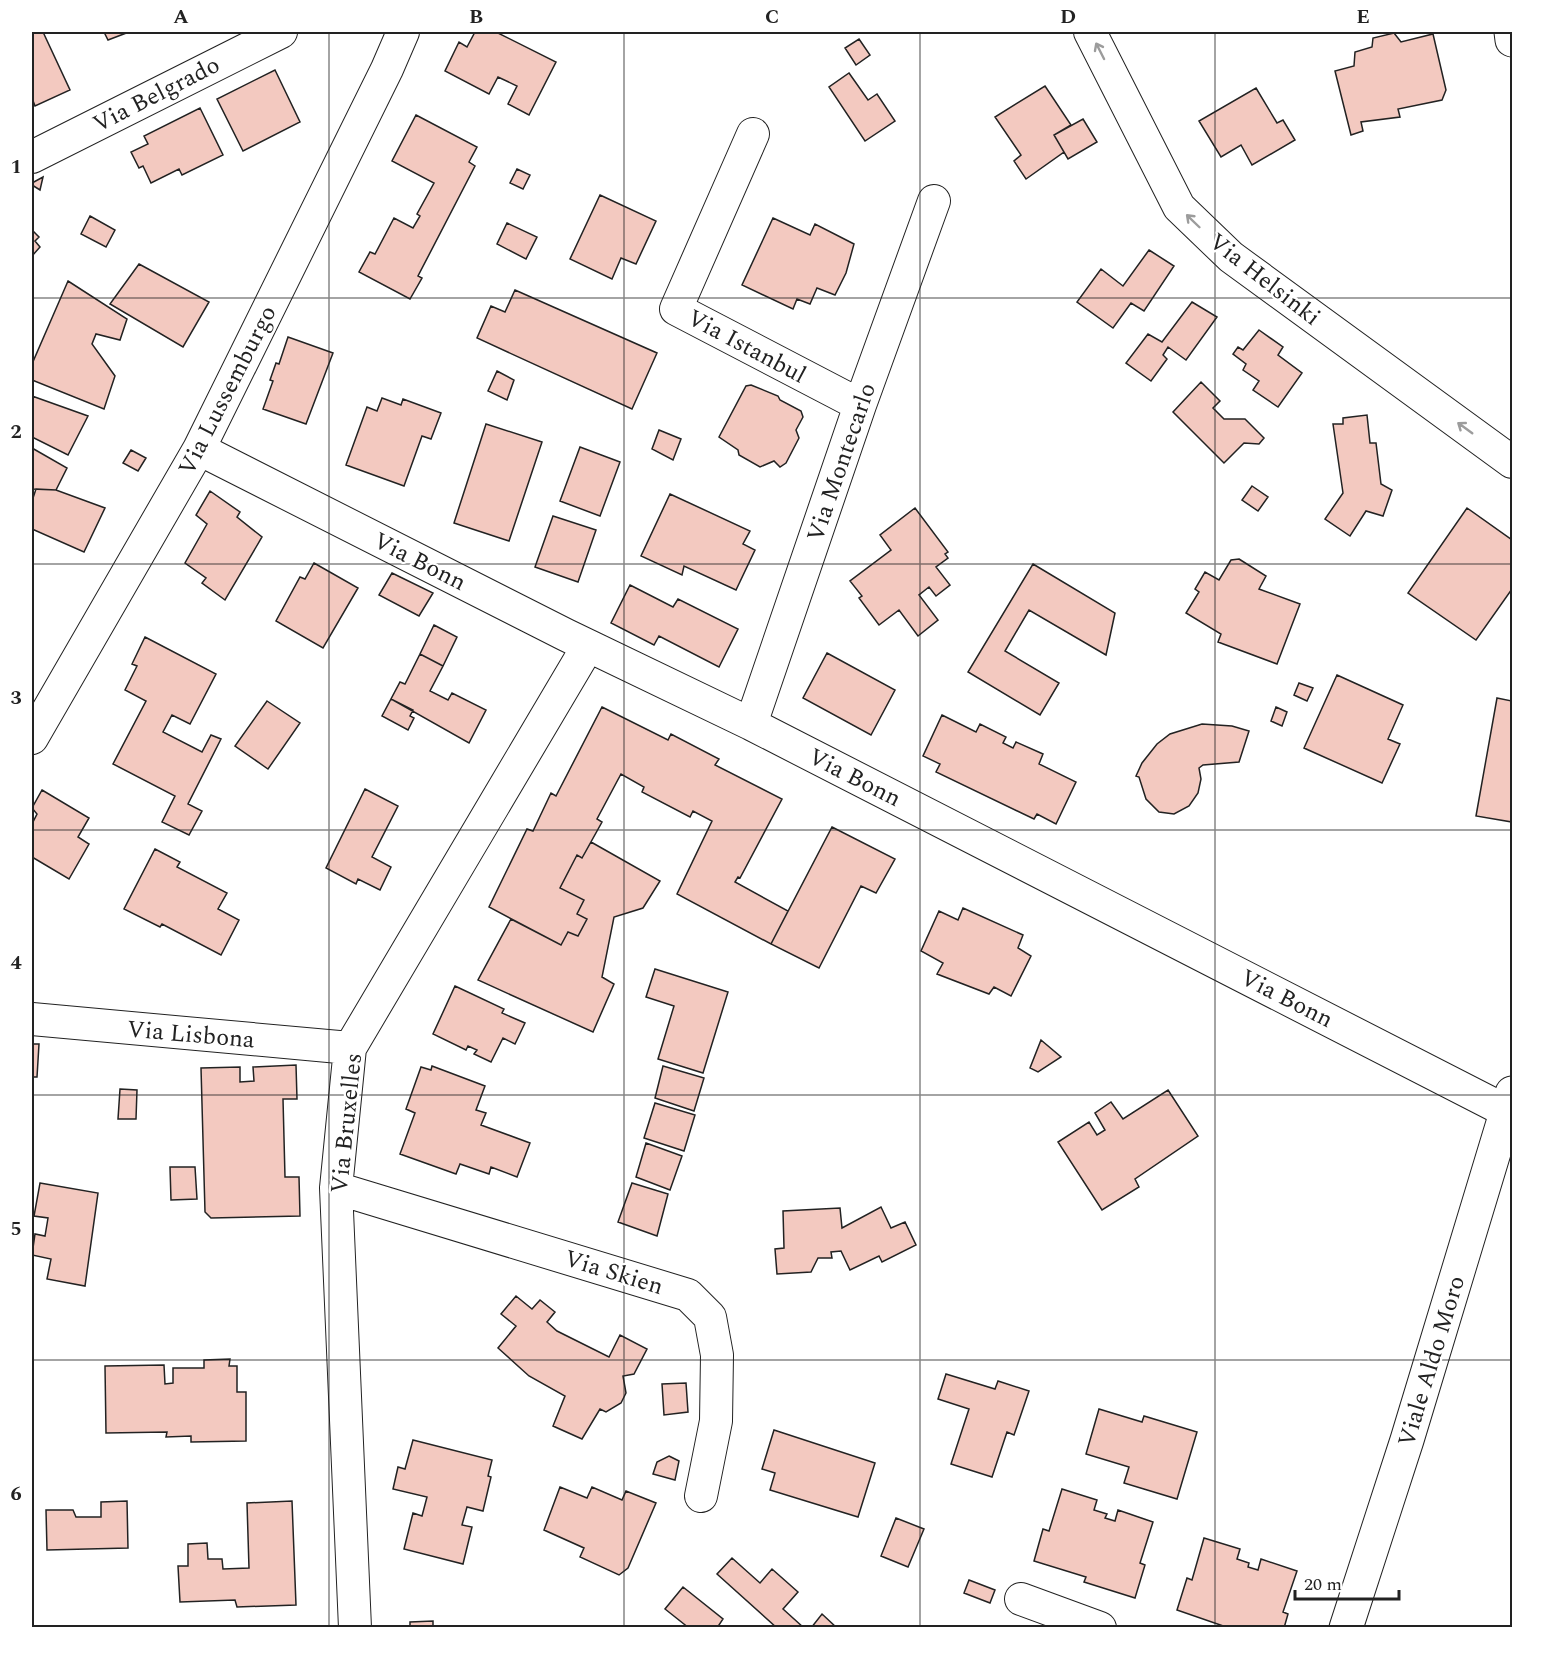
<svg xmlns="http://www.w3.org/2000/svg" width="1544" height="1659" viewBox="0 0 1544 1659" font-family="Spectral,serif">
<style>
.building{fill:#f3c9c0;stroke:#222;stroke-width:1.5}
.lines{fill:none;stroke-linecap:round;stroke-linejoin:round}
.street-casing{stroke:#222;stroke-width:34}
.secondary-casing{stroke:#222;stroke-width:35}
.street{stroke:#fff;stroke-width:32}
.secondary{stroke:#fff;stroke-width:33}
.oneway{stroke:#9c9c9c}
.grid{fill:none;stroke:#222;stroke-width:1.5;stroke-opacity:0.55}
.labels{text-anchor:middle;stroke-width:4.5;stroke-linejoin:round;paint-order:stroke}
.street-label{font-size:24px;fill:#222;stroke:#fff}
.neatline{fill:none;stroke:#222;stroke-width:2}
.grid-label{font-size:20px;text-anchor:middle;font-weight:bold;fill:#222}
</style>
<rect width="100%" height="100%" fill="#fff"/>
<!-- building -->
<path class="building" d="M32,32H43L70,90L35,106L32,98Z
M104,32H129L108,40Z
M475,32H496L556,62L529,115L508,104L517,86L498,77L489,94L445,71L459,42L467,47Z
M1394,33L1401,42L1433,34L1446,90L1442,100L1398,109L1400,117L1361,122L1363,131L1351,135L1335,71L1354,66L1355,52L1372,47L1373,38Z
M859,39L870,55L856,65L845,48Z
M275,70L300,122L243,151L217,99Z
M849,73L868,100L877,94L895,121L865,141L829,87Z
M1045,86L1071,125L1054,135L1064,152L1026,179L1014,161L1021,155L995,117Z
M1256,88L1277,123L1283,120L1295,140L1252,165L1241,145L1221,157L1199,121Z
M200,108L223,155L182,175L179,169L151,183L143,166L139,168L131,152L148,144L144,136Z
M416,115L477,147L469,162L475,166L418,276L422,278L410,299L359,272L370,252L375,254L394,218L413,228L420,216L417,214L434,183L392,161Z
M1083,119L1097,142L1068,159L1054,135Z
M517,169L530,175L523,189L510,183Z
M43,177L40,190L32,185V183Z
M600,195L656,221L636,264L621,258L612,279L570,259Z
M90,216L115,230L106,247L81,234Z
M773,218L810,235L815,224L854,244L846,273L835,295L817,288L810,304L797,299L793,309L742,285Z
M507,223L537,237L526,259L497,244Z
M32,230L39,237L35,241L40,247L32,256Z
M1149,250L1174,266L1144,311L1131,303L1113,328L1077,302L1101,269L1123,286Z
M139,264L209,302L183,347L110,304Z
M68,281L127,319L120,340L96,334L92,344L115,376L104,409L32,380V364Z
M515,290L657,353L632,409L477,338L491,306L505,312Z
M1192,302L1217,317L1186,360L1168,347L1163,355L1167,359L1151,381L1126,363L1148,334L1162,342Z
M1259,330L1283,347L1278,355L1302,373L1278,407L1253,390L1259,381L1243,370L1246,364L1233,354L1238,347L1243,350Z
M288,337L333,353L306,424L263,409L273,381L270,380L276,363L279,364Z
M497,371L514,380L507,400L488,391Z
M1201,382L1220,401L1213,408L1224,419H1245L1264,438L1259,444L1244,443L1224,463L1173,412Z
M751,385L778,396L780,400L801,411L803,417L796,430L799,438L786,463L780,467L774,461L760,467L739,455L738,450L719,437L746,386Z
M32,396L88,416L68,455L32,437Z
M382,398L401,405L403,399L441,413L431,439L422,436L404,486L346,465L367,407L377,411Z
M1367,415L1370,443H1376L1381,484L1392,490L1383,516L1366,511L1350,536L1325,519L1343,493L1333,424H1343V418Z
M486,424L542,442L509,541L454,523Z
M659,430L681,439L673,460L652,449Z
M580,447L620,462L600,516L560,501Z
M32,448L67,468L56,490L32,489Z
M131,450L146,458L138,471L123,463Z
M1252,486L1268,497L1258,511L1242,500Z
M36,489L56,490L105,508L84,552L32,529V501Z
M210,491L240,512L237,517L262,537L225,600L202,583L206,578L185,563L207,524L196,515Z
M670,494L750,531L743,544L755,550L736,590L684,566L682,575L641,556Z
M915,508L948,552L945,554L948,558L936,567L950,585L936,596L929,587L919,595L938,620L918,636L899,610L879,625L859,598L862,596L850,581L891,550L880,535Z
M1467,508L1512,540V589L1476,640L1408,593Z
M553,516L596,530L578,582L535,567Z
M1239,559L1266,576L1259,589L1300,604L1277,664L1218,642L1221,634L1186,613L1199,592L1195,589L1205,572L1219,580L1231,560Z
M314,563L358,588L323,648L276,621L300,577L305,579Z
M1033,564L1115,613L1106,655L1029,610L1005,651L1059,683L1040,715L968,672Z
M392,573L433,593L419,616L379,595Z
M630,585L673,607L678,599L738,629L719,667L659,636L654,645L611,623Z
M434,625L457,637L443,666L420,654Z
M145,637L216,674L190,724L172,715L163,732L202,752L211,735L221,739L188,804L202,811L189,835L162,822L175,796L113,764L146,701L125,690L137,666L132,664Z
M827,653L895,690L871,735L803,698Z
M420,654L443,666L430,691L448,700L452,693L486,710L469,743L391,699L400,682L405,684Z
M1337,675L1403,705L1388,739L1400,744L1382,783L1304,748Z
M1299,683L1313,688L1307,701L1294,695Z
M1497,698L1512,701V822L1476,816Z
M391,699L413,710L410,716L414,718L408,730L382,716Z
M267,701L300,723L268,769L235,746Z
M602,707L668,740L671,734L719,759L715,765L782,799L740,878L738,877L735,882L788,911L771,944L677,894L712,821L693,811L690,817L642,792L644,787L621,774L597,819L602,822L582,858L577,855L560,888L584,900L577,914L587,919L578,936L568,932L561,945L489,907L527,829L533,831L551,793L556,796Z
M1276,707L1287,712L1282,726L1271,721Z
M942,715L976,732L980,724L1006,737L1003,743L1013,748L1016,742L1043,754L1039,764L1076,782L1056,824L1037,814L1034,819L936,772L940,764L923,756Z
M1202,724L1232,726L1249,731L1239,762L1203,765L1199,768L1201,779L1198,793L1189,806L1174,814L1159,812L1146,799L1139,777L1136,776L1142,763L1157,744L1170,734Z
M365,789L398,806L372,857L391,867L380,890L358,879L356,884L326,868Z
M42,790L89,818L78,837L89,844L69,879L32,857V824L37,814L32,808Z
M832,827L895,859L876,893L861,886L819,968L771,944Z
M591,842L660,881L643,908L614,917L602,977L614,984L593,1032L478,980L511,919L561,945L568,932L578,936L587,919L577,914L584,900L560,888L577,855L582,858Z
M155,849L180,862L177,867L227,893L218,909L239,920L221,955L162,924L160,927L124,909Z
M963,908L1023,935L1018,948L1031,956L1011,996L994,987L989,994L937,974L943,963L921,951L939,911L958,920Z
M655,969L728,992L703,1073L658,1059L674,1006L646,997Z
M455,986L504,1009L502,1013L525,1023L515,1044L503,1038L491,1062L474,1054L477,1050L468,1046L466,1050L433,1034Z
M1041,1040L1061,1057L1038,1072L1030,1068Z
M32,1044H39L37,1077H32Z
M296,1065L297,1099H283L285,1177H299L300,1216L211,1218L205,1212L201,1068L240,1067V1082L254,1081L253,1067Z
M432,1066L485,1086L476,1110L486,1113L481,1125L530,1143L517,1177L491,1167L489,1174L460,1164L456,1174L400,1154L415,1113L406,1109L421,1067L431,1070Z
M663,1066L704,1078L694,1111L655,1098Z
M120,1089L137,1090L136,1119H118Z
M1168,1090L1198,1136L1135,1179L1139,1187L1102,1210L1058,1142L1089,1122L1097,1135L1105,1130L1095,1113L1111,1102L1123,1119Z
M655,1103L695,1115L684,1151L644,1138Z
M646,1143L682,1156L670,1190L636,1177Z
M170,1167H195L197,1199L171,1200Z
M40,1183L98,1193L85,1286L47,1279L51,1259L32,1255L35,1234L45,1236L48,1218L34,1216Z
M632,1183L668,1194L657,1236L618,1222Z
M881,1207L891,1228L905,1222L916,1245L882,1262L879,1256L850,1270L841,1251L831,1252L832,1258H818L811,1272L777,1274L775,1249L784,1248L783,1211L840,1208L842,1228Z
M516,1296L532,1309L540,1300L555,1312L547,1322L557,1331L609,1357L620,1335L647,1349L634,1374L623,1376L626,1393L621,1403L606,1412L600,1409L582,1439L553,1426L565,1396L529,1376L498,1348L516,1326L501,1314Z
M230,1359L229,1366H237V1392H246V1441L191,1442V1436L166,1437L167,1432L106,1433L105,1366L164,1365L165,1384L173,1383V1368H204V1360Z
M946,1374L995,1389L998,1381L1029,1391L1014,1435L1007,1432L992,1477L951,1464L969,1409L938,1399Z
M686,1383L688,1412L664,1415L662,1384Z
M1099,1409L1142,1422L1144,1416L1197,1432L1177,1499L1124,1483L1129,1467L1086,1454Z
M774,1430L875,1463L858,1517L770,1490L775,1473L762,1469Z
M413,1440L492,1460L488,1476L491,1477L483,1511L467,1507L462,1525L472,1527L463,1564L404,1549L413,1513L422,1516L427,1497L393,1489L398,1467L405,1469Z
M669,1456L679,1461L675,1480L653,1474L657,1462Z
M560,1487L587,1498L592,1487L622,1500L626,1491L656,1503L628,1568L619,1575L580,1557L584,1548L544,1530Z
M1062,1489L1097,1500L1094,1510L1107,1514L1105,1518L1115,1521L1118,1510L1153,1522L1140,1563L1145,1565L1135,1598L1084,1582L1086,1577L1034,1561L1043,1529L1049,1531Z
M127,1501L128,1548L47,1550L46,1510H73L76,1517H101V1502Z
M292,1501L296,1605L237,1607L235,1600L180,1602L178,1566H188V1544L207,1543L208,1559H222L223,1569L249,1568L247,1503Z
M896,1518L924,1529L908,1567L881,1556Z
M1204,1538L1240,1549L1237,1559L1249,1563L1248,1567L1258,1570L1261,1559L1297,1571L1283,1612L1288,1614L1284,1628H1229L1177,1610L1187,1578L1192,1580Z
M732,1558L760,1583L772,1569L798,1592L783,1609L804,1628H777L717,1574Z
M969,1580L995,1590L990,1603L964,1593Z
M683,1587L723,1619L717,1628H689L665,1609Z
M822,1614L837,1628H811Z
M433,1621V1627L459,1628H410V1622Z"/>
<g class="lines">
<defs>
<path id="street" d="M1090,32L1179,207L1231,257L1512,462
M753,134L676,309L860,405
M32,157L281,32
M199,449L566,635L751,724L1508,1112
M751,724L860,405L934,201
M32,738L199,449L387,69L403,32
M32,1019L350,1048
M336,1188L688,1295L710,1317L717,1355L716,1421L701,1496
M1021,1599L1100,1628
M355,1628L336,1188L350,1048L588,646"/>
<path id="secondary" d="M1511,32L1512,40
M1346,1628L1407,1440L1512,1093"/>
</defs>
<!-- street casing -->
<use href="#street" class="street-casing"/>
<!-- secondary casing -->
<use href="#secondary" class="secondary-casing"/>
<!-- street -->
<use href="#street" class="street"/>
<!-- secondary -->
<use href="#secondary" class="secondary"/>
</g>
<!-- one-way arrows -->
<defs><path id="oneway-shaft" d="M-6 0H5M1.5-3L5.5 0L1.5 3" fill="none" stroke-width="1.6" stroke-linecap="round" stroke-linejoin="round" transform="scale(1.5)"/></defs>
<g class="oneway">
<use href="#oneway-shaft" transform="translate(1100 51) rotate(-117)"/>
<use href="#oneway-shaft" transform="translate(1193 221) rotate(-136)"/>
<use href="#oneway-shaft" transform="translate(1465 428) rotate(-144)"/>
</g>
<!-- grid -->
<path class="grid" d="M329,32V1628M624,32V1628M920,32V1628M1215,32V1628M32,298H1512M32,564H1512M32,830H1512M32,1095H1512M32,1360H1512"/>
<g class="labels">
<!-- street labels -->
<g class="street-label">
<text transform="translate(156 94) rotate(-27)" y="8">Via Belgrado</text>
<text transform="translate(1265 279) rotate(38)" y="8">Via Helsinki</text>
<text transform="translate(747 346) rotate(28)" y="8">Via Istanbul</text>
<text transform="translate(227 390) rotate(-63)" y="8">Via Lussemburgo</text>
<text transform="translate(841 462) rotate(-71)" y="8">Via Montecarlo</text>
<text transform="translate(420 561) rotate(27)" y="8">Via Bonn</text>
<text transform="translate(855 777) rotate(27)" y="8">Via Bonn</text>
<text transform="translate(1287 998) rotate(27)" y="8">Via Bonn</text>
<text transform="translate(191 1034) rotate(5)" y="8">Via Lisbona</text>
<text transform="translate(346 1123) rotate(-84)" y="8">Via Bruxelles</text>
<text transform="translate(614 1272) rotate(17)" y="8">Via Skien</text>
<text transform="translate(1431 1361) rotate(-73)" y="8">Viale Aldo Moro</text>
</g>
</g>
<!-- border -->
<rect width="1544" height="1659" fill="none" stroke="#ffffff" stroke-width="66"/>
<!-- scale -->
<path d="M1295 1590v9h104v-9" fill="none" stroke="#222222" stroke-width="3"/>
<text x="1304" y="1590" font-size="18" fill="#222222" stroke="#ffffff" stroke-width="4.5" paint-order="stroke">20 m</text>
<rect x="33" y="33" width="1478" height="1593" class="neatline"/>
<g class="grid-label">
<text x="181" y="23">A</text>
<text x="476" y="23">B</text>
<text x="772" y="23">C</text>
<text x="1068" y="23">D</text>
<text x="1363" y="23">E</text>
<text x="16" y="173">1</text>
<text x="16" y="438">2</text>
<text x="16" y="704">3</text>
<text x="16" y="969">4</text>
<text x="16" y="1235">5</text>
<text x="16" y="1500">6</text>
</g>
</svg>
